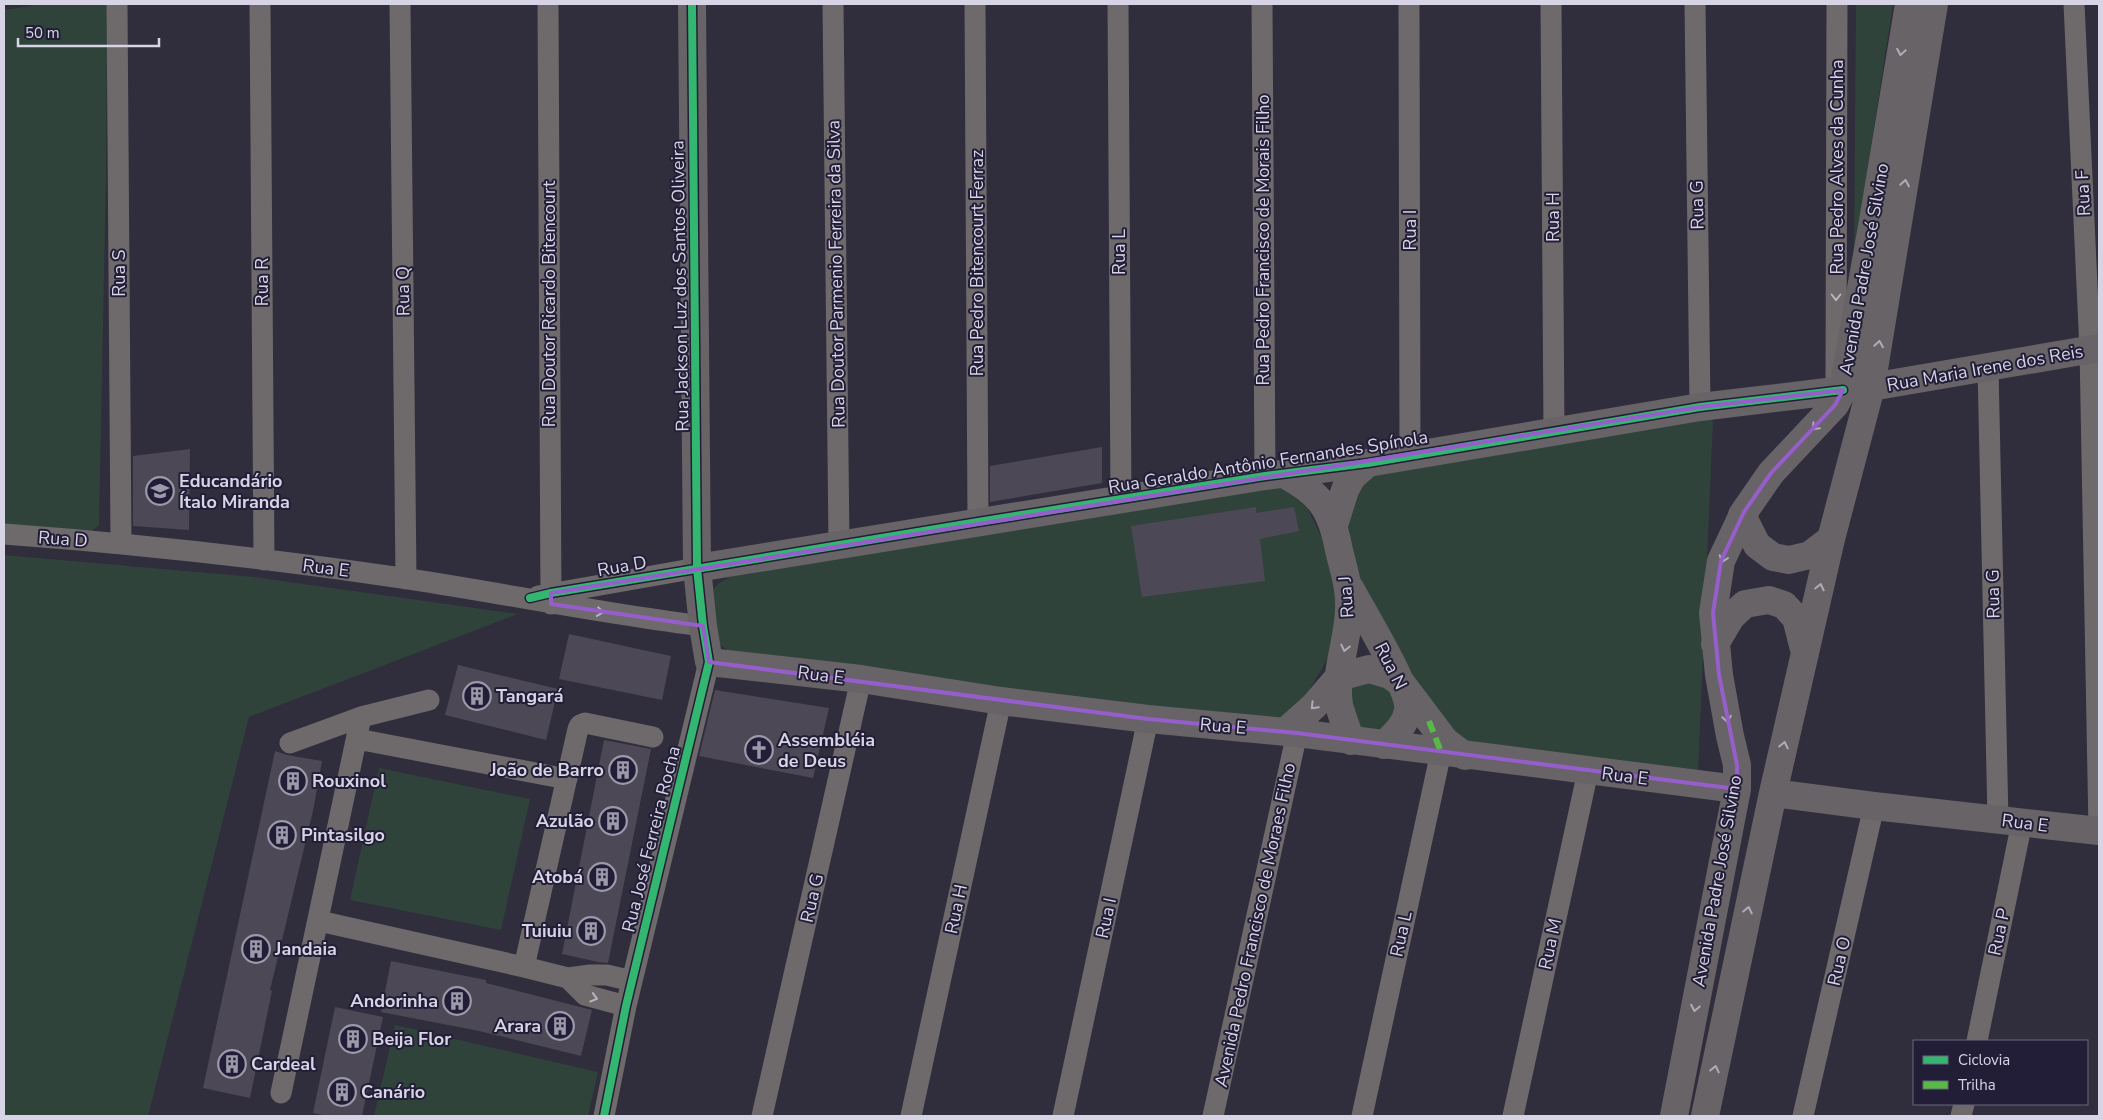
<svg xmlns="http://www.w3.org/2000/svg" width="2103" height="1120" viewBox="0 0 2103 1120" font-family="'Nunito Sans',sans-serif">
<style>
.green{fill:#2f433a}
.building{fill:#4d4855}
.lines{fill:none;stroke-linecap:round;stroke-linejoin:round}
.street{stroke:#6e696a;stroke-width:21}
.secondary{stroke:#676367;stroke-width:28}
.quiet{stroke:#58b947;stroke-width:6;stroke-dasharray:12 6;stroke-linecap:butt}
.cycleway-casing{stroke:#231e37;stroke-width:11}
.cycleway{stroke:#33b770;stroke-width:8}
.oneway{stroke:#afacb9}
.oneway2{stroke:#b7b4c0}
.marked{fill:none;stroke:#965eca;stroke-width:4;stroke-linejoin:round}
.labels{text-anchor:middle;stroke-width:4;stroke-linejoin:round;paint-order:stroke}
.street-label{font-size:18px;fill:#d6d4e5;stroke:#231e37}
.poi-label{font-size:18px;font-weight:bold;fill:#d6d4e5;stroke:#231e37;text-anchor:start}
</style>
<rect width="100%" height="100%" fill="#302d3c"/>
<!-- green -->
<path class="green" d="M42,4H107L106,175L99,525L92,531L4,530V10Z
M1856,4H1893L1854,256Z
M1713,419L1698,773L1473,746L1455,737L1430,708L1369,608L1350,556L1343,512L1348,496L1371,475L1639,427Z
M1266,483L1289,491L1308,509L1329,553L1337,605L1332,651L1307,694L1282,717L1264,722L734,654C707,640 711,622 708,595L718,584L738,572Z
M4,555L254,577L518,614L249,717L148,1116H4Z
M1355,681L1392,687L1396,716L1381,730L1361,731L1343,697Z
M379,768L530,799L501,930L350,900Z
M395,1025L598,1072L588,1116H374Z"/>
<!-- building -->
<path class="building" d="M1102,447V483L990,502V466Z
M190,449L189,530L133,526V456Z
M1256,507V513L1294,507L1299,531L1260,539L1265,581L1142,597L1131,526Z
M569,634L671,656L662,700L559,679Z
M458,665L558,689L546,740L445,715Z
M715,690L829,708L813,778L699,756Z
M604,740L651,749L608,963L598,962L562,954Z
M275,751L287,755L322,761L313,811L270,990L272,991L250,1098L203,1088Z
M391,961L486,980V983L592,1010L581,1056L479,1031L381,1012Z
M335,1007L383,1017L362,1116H327L313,1113Z"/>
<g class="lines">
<!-- street -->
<path class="street" d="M117,4L121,543
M260,4L264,560
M400,4L406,579
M548,4L551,604
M833,4L839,544
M975,4L978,522
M1118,4L1121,501
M1262,4L1265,476
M1409,4L1410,456
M1551,4L1554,431
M1695,4L1700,407
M2074,4L2090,350L2099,831
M1988,368L1998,820
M1836,376L1837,4
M4,534C139,544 274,559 409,579C507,594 604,614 703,626
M538,596L697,568
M357,739L567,779
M290,743L361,717L429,700
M319,921L524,967L568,978L590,975H607L632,981
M524,967L578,729L580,725L585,723L653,737
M568,978L585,995L626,1006
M1977,1041L2022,822
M281,1093L361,717
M604,1116L626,1006L709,662
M762,1116L861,679
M911,1116L1001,701
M1063,1116L1148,719
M1213,1116L1297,733
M1362,1116L1441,752
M1513,1116L1588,771
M1803,1116L1874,806
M1961,1116L1964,1104"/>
<!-- secondary -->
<path class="secondary" d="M692,4L697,568L703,626L709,662L861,679L1001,701L1148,719L1297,733L1737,789
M1871,387L2099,348
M1284,474C1321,494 1331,509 1339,550C1344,572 1350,587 1349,610C1348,642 1334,673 1339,705C1342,717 1347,729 1351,741
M1742,515L1757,545L1773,557L1789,560L1810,555L1831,539
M1334,525L1345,490L1352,477L1368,463
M697,568L1265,476L1368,463L1700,407L1843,390
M1350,588C1362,611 1411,690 1408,710C1406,725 1394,735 1384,745
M1715,644L1731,617L1745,604L1769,600L1784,605L1796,618L1805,653
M1285,732L1314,706L1339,677L1369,669L1390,675L1402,684L1445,741L1465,756
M1773,793L1874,806L2099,831
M1674,1116L1737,789V765L1730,736L1719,675L1713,613L1721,561L1744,512L1771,473L1835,405L1843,390L1873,221L1909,4
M1705,1116L1773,793L1831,539L1871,387L1934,4"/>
<!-- quiet -->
<path class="quiet" d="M1429,721L1441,752"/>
<defs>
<path id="cycleway" d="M530,598L551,593L978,522L1265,476L1368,463L1700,407L1843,390
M604,1116L626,1006L709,662L703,626L697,568L692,4"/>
</defs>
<!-- cycleway casing -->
<use href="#cycleway" class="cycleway-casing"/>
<!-- cycleway -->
<use href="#cycleway" class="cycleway"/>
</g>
<!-- one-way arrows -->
<defs><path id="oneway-chevron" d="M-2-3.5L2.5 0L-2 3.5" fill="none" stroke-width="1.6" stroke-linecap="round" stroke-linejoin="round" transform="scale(1.25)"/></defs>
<g class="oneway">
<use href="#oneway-chevron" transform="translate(1901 52) rotate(100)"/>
<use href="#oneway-chevron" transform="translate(1905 183) rotate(-81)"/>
<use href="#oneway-chevron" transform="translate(1879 344) rotate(-81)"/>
<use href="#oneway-chevron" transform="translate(1815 427) rotate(133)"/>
<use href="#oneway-chevron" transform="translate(1723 559) rotate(109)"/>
<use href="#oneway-chevron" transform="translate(1820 587) rotate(-77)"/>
<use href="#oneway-chevron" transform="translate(1345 648) rotate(102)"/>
<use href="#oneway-chevron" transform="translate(1314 706) rotate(134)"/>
<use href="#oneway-chevron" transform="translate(1727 719) rotate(80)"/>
<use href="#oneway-chevron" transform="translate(1784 745) rotate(-77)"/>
<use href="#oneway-chevron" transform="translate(1748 910) rotate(-78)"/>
<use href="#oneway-chevron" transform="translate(1695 1008) rotate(101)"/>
<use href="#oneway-chevron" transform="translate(1715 1069) rotate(-78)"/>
</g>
<g class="oneway2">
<use href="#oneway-chevron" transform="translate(1836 297) rotate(90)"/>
<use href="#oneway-chevron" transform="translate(600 612) rotate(9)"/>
<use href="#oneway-chevron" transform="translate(594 998) rotate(17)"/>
</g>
<!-- marked area -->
<path class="marked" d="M1843,390L1835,405L1771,473L1744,512L1721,561L1713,613L1719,675L1737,765V789L1297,733L1148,719L709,662L703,626L551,604V593L1700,407Z"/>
<!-- icons -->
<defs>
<symbol id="school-ring" viewBox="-11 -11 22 22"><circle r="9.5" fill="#231e37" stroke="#9c9aaa" stroke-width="1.5"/><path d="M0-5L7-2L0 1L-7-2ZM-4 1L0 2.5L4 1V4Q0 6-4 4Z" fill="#9c9aaa"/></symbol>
<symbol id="building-ring" viewBox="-11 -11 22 22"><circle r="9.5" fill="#231e37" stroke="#9c9aaa" stroke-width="1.5"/><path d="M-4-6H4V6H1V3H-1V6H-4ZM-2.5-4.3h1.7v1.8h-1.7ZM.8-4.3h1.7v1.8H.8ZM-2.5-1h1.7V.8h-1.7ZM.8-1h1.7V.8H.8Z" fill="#9c9aaa"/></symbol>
<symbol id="church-ring" viewBox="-11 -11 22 22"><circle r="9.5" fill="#231e37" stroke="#9c9aaa" stroke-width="1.5"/><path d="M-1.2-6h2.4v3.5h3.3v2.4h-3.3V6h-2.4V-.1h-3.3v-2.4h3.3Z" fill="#9c9aaa"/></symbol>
</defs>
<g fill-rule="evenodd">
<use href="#school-ring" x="144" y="475" width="32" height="32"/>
<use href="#building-ring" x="461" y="680" width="32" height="32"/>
<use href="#church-ring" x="743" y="734" width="32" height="32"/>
<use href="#building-ring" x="607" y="754" width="32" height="32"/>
<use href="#building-ring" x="277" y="765" width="32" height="32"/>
<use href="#building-ring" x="597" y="805" width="32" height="32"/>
<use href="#building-ring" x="266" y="819" width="32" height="32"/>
<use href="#building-ring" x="586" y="861" width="32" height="32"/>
<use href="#building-ring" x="575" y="915" width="32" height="32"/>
<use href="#building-ring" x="240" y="933" width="32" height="32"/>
<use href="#building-ring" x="441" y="985" width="32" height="32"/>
<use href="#building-ring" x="544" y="1010" width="32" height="32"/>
<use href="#building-ring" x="337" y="1023" width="32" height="32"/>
<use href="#building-ring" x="216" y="1048" width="32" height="32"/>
<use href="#building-ring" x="326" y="1076" width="32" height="32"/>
</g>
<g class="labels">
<!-- street labels -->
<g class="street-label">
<text transform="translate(1837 167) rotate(-90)" y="6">Rua Pedro Alves da Cunha</text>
<text transform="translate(2083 193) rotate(-93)" y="6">Rua F</text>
<text transform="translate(1697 205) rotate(-91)" y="6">Rua G</text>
<text transform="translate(1553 217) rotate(-90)" y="6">Rua H</text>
<text transform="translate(1410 230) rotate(-90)" y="6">Rua I</text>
<text transform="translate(1263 240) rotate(-90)" y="6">Rua Pedro Francisco de Morais Filho</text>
<text transform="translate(1119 252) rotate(-90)" y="6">Rua L</text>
<text transform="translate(977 263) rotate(-90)" y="6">Rua Pedro Bitencourt Ferraz</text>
<text transform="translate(1864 269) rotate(-80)" y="6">Avenida Padre José Silvino</text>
<text transform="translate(119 273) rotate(-90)" y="6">Rua S</text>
<text transform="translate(836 274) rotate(-91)" y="6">Rua Doutor Parmenio Ferreira da Silva</text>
<text transform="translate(262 282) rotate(-90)" y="6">Rua R</text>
<text transform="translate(680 286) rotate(-91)" y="6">Rua Jackson Luz dos Santos Oliveira</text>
<text transform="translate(403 291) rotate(-91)" y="6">Rua Q</text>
<text transform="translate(549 304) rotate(-90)" y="6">Rua Doutor Ricardo Bitencourt</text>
<text transform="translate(1985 368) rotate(-10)" y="6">Rua Maria Irene dos Reis</text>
<text transform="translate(1268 462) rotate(-9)" y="6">Rua Geraldo Antônio Fernandes Spínola</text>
<text transform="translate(63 539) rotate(4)" y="6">Rua D</text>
<text transform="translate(622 566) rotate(-10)" y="6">Rua D</text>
<text transform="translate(326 568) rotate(7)" y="6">Rua E</text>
<text transform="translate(1993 594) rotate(-91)" y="6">Rua G</text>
<text transform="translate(1346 597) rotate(-94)" y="6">Rua J</text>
<text transform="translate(1391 666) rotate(63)" y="6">Rua N</text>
<text transform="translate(821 675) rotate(7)" y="6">Rua E</text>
<text transform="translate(1223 726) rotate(5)" y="6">Rua E</text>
<text transform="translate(1625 776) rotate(7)" y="6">Rua E</text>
<text transform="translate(2025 823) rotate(7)" y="6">Rua E</text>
<text transform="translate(651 839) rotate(-76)" y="6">Rua José Ferreira Rocha</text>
<text transform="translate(1717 881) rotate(-80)" y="6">Avenida Padre José Silvino</text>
<text transform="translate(812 898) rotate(-77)" y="6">Rua G</text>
<text transform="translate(956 909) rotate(-78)" y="6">Rua H</text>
<text transform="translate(1106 918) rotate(-78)" y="6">Rua I</text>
<text transform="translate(1255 925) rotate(-78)" y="6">Avenida Pedro Francisco de Moraes Filho</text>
<text transform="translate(1999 932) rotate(-78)" y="6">Rua P</text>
<text transform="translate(1401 934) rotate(-78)" y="6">Rua L</text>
<text transform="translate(1550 944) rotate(-78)" y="6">Rua M</text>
<text transform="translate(1839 961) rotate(-77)" y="6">Rua O</text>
</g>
<!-- poi labels -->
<g class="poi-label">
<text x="179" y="487">Educandário<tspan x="179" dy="21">Ítalo Miranda</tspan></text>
<text x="496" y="702">Tangará</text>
<text x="778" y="746">Assembléia<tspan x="778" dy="21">de Deus</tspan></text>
<text x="604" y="776" text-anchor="end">João de Barro</text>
<text x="312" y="787">Rouxinol</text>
<text x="594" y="827" text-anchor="end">Azulão</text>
<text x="301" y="841">Pintasilgo</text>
<text x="583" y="883" text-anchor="end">Atobá</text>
<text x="572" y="937" text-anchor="end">Tuiuiu</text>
<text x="275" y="955">Jandaia</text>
<text x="438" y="1007" text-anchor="end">Andorinha</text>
<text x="541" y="1032" text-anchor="end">Arara</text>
<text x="372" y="1045">Beija Flor</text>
<text x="251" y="1070">Cardeal</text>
<text x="361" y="1098">Canário</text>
</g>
</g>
<!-- border -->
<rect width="2103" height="1120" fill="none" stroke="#d6d4e5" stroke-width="10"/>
<!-- legend -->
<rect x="1913" y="1040" width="175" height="65" fill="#231e37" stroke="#6b677d"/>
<rect x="1923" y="1056" width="25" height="8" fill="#33b770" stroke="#6b677d"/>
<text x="1958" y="1065" font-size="15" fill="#d6d4e5">Ciclovia</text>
<rect x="1923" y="1081" width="25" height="8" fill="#58b947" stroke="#6b677d"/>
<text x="1958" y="1090" font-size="15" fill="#d6d4e5">Trilha</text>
<!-- scale -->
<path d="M18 38v8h141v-8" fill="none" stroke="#d6d4e5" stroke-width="2.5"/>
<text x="25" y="38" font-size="15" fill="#d6d4e5" stroke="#231e37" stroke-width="4" paint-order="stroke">50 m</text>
</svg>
